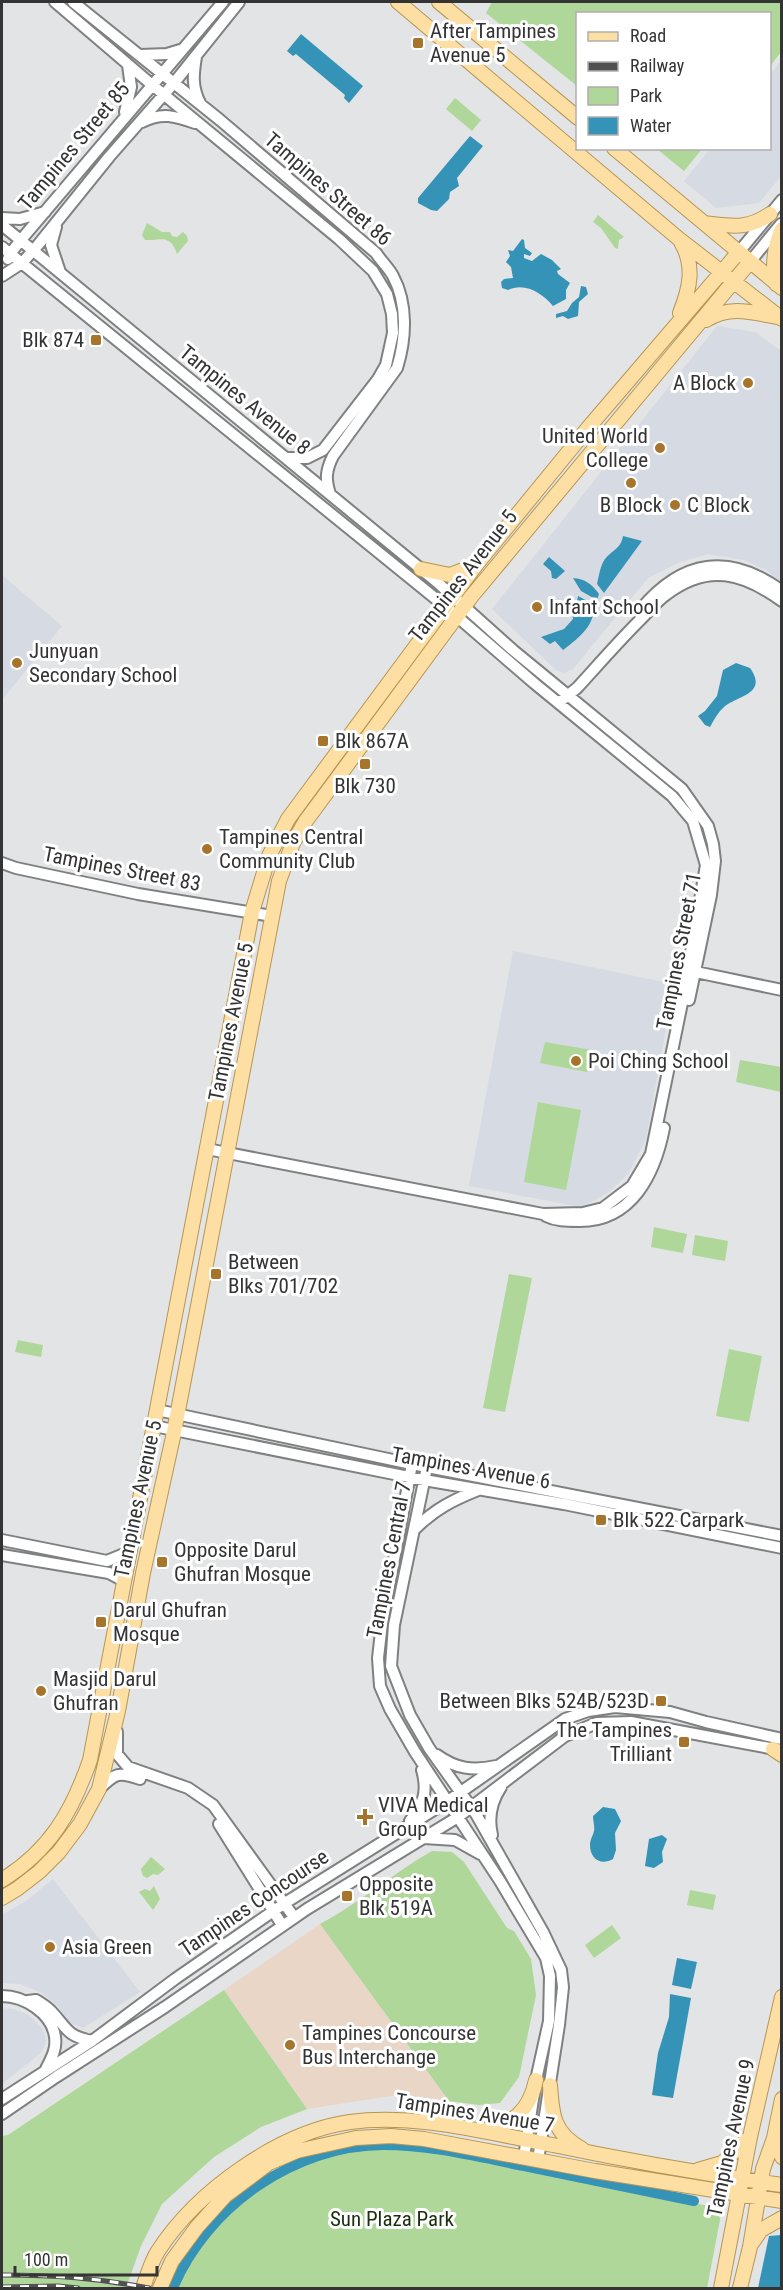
<svg xmlns="http://www.w3.org/2000/svg" width="783" height="2290" viewBox="0 0 783 2290" font-family="'Roboto Condensed',sans-serif">
<style>
.built{fill:#d6dae2}
.industrial{fill:#e9d6c7}
.green{fill:#aed799}
.water{fill:#3493b6}
.lines{fill:none;stroke-linecap:round;stroke-linejoin:round}
.canal{stroke:#3493b6;stroke-width:10}
.minor-casing{stroke:#7f8081;stroke-width:14}
.major-casing{stroke:#b79654;stroke-width:16}
.minor{stroke:#fff;stroke-width:10}
.major{stroke:#fedfa3;stroke-width:14}
.rail-casing{stroke:#515152;stroke-width:5}
.rail{stroke:#fff;stroke-width:3;stroke-dasharray:9;stroke-linecap:butt}
.poi-dot{fill:#a6752b;stroke:#fff;stroke-width:2}
.labels{text-anchor:middle;stroke-width:6;stroke-linejoin:round;paint-order:stroke}
.poi-label{font-size:21px;fill:#343435;stroke:#fff;text-anchor:start}
.street-label{font-size:21px;fill:#343435;stroke:#fff}
.park-label{font-size:21px;fill:#1b300e;stroke:#fff}
</style>
<rect width="100%" height="100%" fill="#e3e4e5"/>
<!-- built -->
<path class="built" d="M781,60V176L759,203L716,208L684,181L710,149L770,148V75Z
M717,326L755,332L781,351V582L766,570L744,560L708,554L680,562L648,578L573,669L564,673L556,670L492,609Z
M2,575L62,626L2,700Z
M513,951L674,984L646,1139L628,1174L609,1192L582,1207L469,1186Z
M53,1879L140,1992L83,2028L70,2023L57,2005L40,1992L19,1984L2,1983V1915L26,1901Z
M2,2008L13,2009L28,2014L43,2029L46,2041L42,2052L2,2084Z"/>
<!-- industrial -->
<path class="industrial" d="M320,1924L449,2101L423,2097L391,2096L307,2109L224,1990Z"/>
<!-- green -->
<path class="green" d="M492,2H781V52L770,66V14H578L577,86L486,13Z
M455,98L481,120L472,131L446,109Z
M657,149H702L684,171Z
M598,215L624,237L619,240L618,249L615,248L601,228L593,222Z
M147,223L162,232H170L172,236L177,237L183,232L187,236L188,241L177,254C170,233 160,241 145,240L142,235Z
M545,1042L591,1050L587,1072L540,1063Z
M740,1060L781,1067V1092L736,1082Z
M538,1102L581,1110L566,1190L524,1182Z
M654,1227L687,1234L683,1253L651,1247Z
M695,1235L728,1241L725,1261L692,1255Z
M509,1274L532,1278L505,1412L483,1408Z
M18,1340L43,1345L41,1357L15,1352Z
M729,1349L762,1356L749,1422L716,1416Z
M432,1851L452,1852L464,1862L507,1928L514,1931L531,1959L536,1995L519,2077L500,2103L479,2105L449,2101L320,1924C360,1903 393,1873 432,1851Z
M151,1857L165,1869L158,1875L153,1874L147,1878L143,1876L141,1869Z
M154,1886L160,1899L153,1910L139,1892L145,1889L150,1891Z
M690,1890L716,1895L713,1910L687,1905Z
M612,1925L621,1938L594,1958L585,1945Z
M224,1990L307,2109L261,2127L214,2157L162,2204L141,2246L126,2288H2V2136L8,2135Z
M384,2148L411,2149L446,2154L719,2208L720,2220L707,2288H175C202,2223 264,2170 334,2154C350,2150 367,2149 384,2148Z"/>
<!-- water -->
<path class="water" d="M301,34L363,86L349,103L344,98L345,95L296,54L293,56L287,51Z
M470,136L483,146L457,178L459,186L450,192L449,199L437,211L431,210L418,203V198Z
M522,239L524,240L525,248L532,253L530,256L524,254V258L532,261L541,254L552,260L561,269L557,271L558,274L570,283L566,290V299L553,306C542,293 525,282 508,290L502,288L501,282L504,279L513,278L511,267L506,262L510,256L508,250L513,251Z
M581,286L586,287L588,294L579,302L578,316L568,319L563,316L556,318V314L567,311L572,303L579,297Z
M623,536L642,541L604,593L597,584C599,576 600,566 605,559C612,550 621,549 623,536Z
M549,557L565,571L556,579L552,578L551,571L543,564Z
M573,578C585,579 592,584 599,594L597,600L581,591Z
M578,596L593,604C597,625 577,639 563,650L555,641L550,644L541,637L564,629L573,619C571,610 577,605 578,596Z
M736,663L750,668C767,692 742,695 728,704C720,709 715,718 710,727L705,725L698,716L705,711L717,696L723,670Z
M603,1807L615,1809L621,1821L615,1833L616,1850L613,1859C601,1866 590,1859 590,1845C590,1839 593,1836 594,1831C595,1827 593,1821 593,1816Z
M662,1835L667,1839L662,1852L663,1862L654,1868L645,1866L649,1839Z
M677,1958L697,1962L691,1989L672,1985Z
M670,1994L691,1998L673,2098L652,2095L658,2053L669,2017Z
M781,2235V2288H758L769,2236Z"/>
<g class="lines">
<!-- canal -->
<path class="canal" d="M173,2288C207,2207 294,2145 384,2145C431,2145 478,2157 524,2166C580,2178 637,2189 694,2201"/>
<defs>
<path id="minor" d="M55,2L151,84L339,239L373,271L387,294L392,314L393,333L386,365L378,379L323,450L307,458H287
M73,2L220,120L376,253C381,261 389,268 393,276C408,304 406,339 397,368L333,456C326,470 325,479 330,494
M140,55L167,54L180,50
M196,57C193,75 192,87 200,103
M125,112L131,87L128,65
M142,122C162,112 175,116 195,123
M2,218L20,219L45,212
M2,225L438,583L514,651L682,789L708,826L713,844L715,861L711,895L689,1000
M56,227L51,245L60,272
M2,247L446,607L534,683L672,796L693,821L706,865L683,998L651,1154L632,1186L603,1208L583,1213L543,1214L207,1149
M738,253L782,200
M8,259L10,254L20,241L223,2
M749,263L781,224
M2,276L22,263L38,245L109,157L174,83L239,2
M641,609C682,560 729,552 782,591
M562,700L577,688C598,665 618,642 640,620C649,611 657,601 667,594C708,563 743,573 782,601
M2,863L16,868L138,894L272,916
M691,971L782,990
M546,1216C556,1221 566,1221 578,1221C632,1222 655,1174 664,1128
M157,1410L412,1464L782,1536
M154,1426L424,1480L564,1504L782,1548
M412,1464L382,1623L378,1658L380,1686L390,1709L415,1752L500,1881L546,1958L550,1976L549,2021L536,2080L524,2157
M427,1467L394,1625L391,1666L410,1715L429,1748L476,1814L543,1932L561,1970L563,1987L559,2025L538,2160
M416,1528C435,1509 453,1500 478,1490
M2,1540L107,1561L129,1552
M2,1555L109,1573L124,1581
M117,1732V1754L128,1767L188,1788L213,1805L294,1917
M437,1755C456,1769 473,1771 496,1766
M99,1789C115,1774 117,1771 140,1779
M410,1821C424,1804 428,1791 422,1770
M219,1824L282,1925
M492,1835C488,1818 491,1802 501,1787
M424,1838L455,1840L480,1854
M2,1996C24,1996 52,2013 55,2037C57,2049 51,2059 46,2069
M28,2001L36,2000C41,2003 47,2007 51,2011C67,2028 66,2036 92,2041
M2,2099L92,2041L175,1979L285,1903L448,1801L565,1719L588,1711L615,1707L670,1712L706,1722L782,1739
M2,2114L56,2077L165,2007L307,1909L458,1817L565,1736L597,1723L631,1722L780,1750"/>
<path id="major" d="M398,2L679,239L782,319
M439,2L578,118
M614,148L782,288
M704,223C731,226 747,230 770,214
M776,284C772,264 774,247 782,229
M680,313C690,288 695,266 681,242
M706,320C730,305 751,312 777,317
M421,569L450,575L476,565
M773,1749L782,1755
M2,1880C50,1850 72,1812 90,1760L252,912L269,856L288,819L476,565L588,428L738,253
M2,1898L17,1889L39,1872L59,1852L80,1824L99,1789L118,1711L143,1573L173,1437L279,881L293,843L305,822L471,597L749,263
M550,2085C552,2115 553,2133 582,2149
M484,2130C514,2125 530,2109 536,2080
M774,2138L782,2157
M698,2170L722,2163L750,2137
M752,2243L761,2230L782,2218
M143,2288C147,2276 151,2262 158,2251C197,2191 279,2132 350,2122C416,2113 488,2133 553,2145C629,2161 705,2174 782,2185
M160,2288L172,2261L197,2227L225,2196L269,2163L297,2151L356,2138L391,2136L424,2139L595,2171L782,2201
M721,2288L750,2137L782,1997
M740,2288L750,2247L763,2169L774,2138L782,2099"/>
</defs>
<!-- minor casing -->
<use href="#minor" class="minor-casing"/>
<!-- major casing -->
<use href="#major" class="major-casing"/>
<!-- minor -->
<use href="#minor" class="minor"/>
<!-- major -->
<use href="#major" class="major"/>
<defs>
<path id="rail" d="M2,2275C54,2275 97,2278 149,2288
M2,2287L58,2286L78,2288"/>
</defs>
<!-- rail casing -->
<use href="#rail" class="rail-casing"/>
<!-- rail -->
<use href="#rail" class="rail"/>
</g>
<!-- markers -->
<g class="poi-dot">
<rect x="412" y="37" width="12" height="12" rx="3"/>
<rect x="90" y="334" width="12" height="12" rx="3"/>
<circle cx="748" cy="383" r="6"/>
<circle cx="660" cy="448" r="6"/>
<circle cx="631" cy="483" r="6"/>
<circle cx="675" cy="505" r="6"/>
<circle cx="537" cy="607" r="6"/>
<circle cx="17" cy="663" r="6"/>
<rect x="317" y="735" width="12" height="12" rx="3"/>
<rect x="359" y="758" width="12" height="12" rx="3"/>
<circle cx="207" cy="849" r="6"/>
<circle cx="576" cy="1061" r="6"/>
<rect x="210" y="1268" width="12" height="12" rx="3"/>
<rect x="595" y="1514" width="12" height="12" rx="3"/>
<rect x="156" y="1556" width="12" height="12" rx="3"/>
<rect x="95" y="1616" width="12" height="12" rx="3"/>
<circle cx="41" cy="1691" r="6"/>
<rect x="655" y="1695" width="12" height="12" rx="3"/>
<rect x="678" y="1736" width="12" height="12" rx="3"/>
<path d="M362 1808h6v6h6v6h-6v6h-6v-6h-6v-6h6z"/>
<rect x="341" y="1890" width="12" height="12" rx="3"/>
<circle cx="50" cy="1947" r="6"/>
<circle cx="290" cy="2045" r="6"/>
</g>
<g class="labels">
<!-- poi labels -->
<g class="poi-label">
<text x="430" y="38">After Tampines<tspan x="430" dy="24">Avenue 5</tspan></text>
<text x="84" y="347" text-anchor="end">Blk 874</text>
<text x="736" y="390" text-anchor="end">A Block</text>
<text x="648" y="443" text-anchor="end">United World<tspan x="648" dy="24">College</tspan></text>
<text x="631" y="512" text-anchor="middle">B Block</text>
<text x="687" y="512">C Block</text>
<text x="549" y="614">Infant School</text>
<text x="29" y="658">Junyuan<tspan x="29" dy="24">Secondary School</tspan></text>
<text x="335" y="748">Blk 867A</text>
<text x="365" y="793" text-anchor="middle">Blk 730</text>
<text x="219" y="844">Tampines Central<tspan x="219" dy="24">Community Club</tspan></text>
<text x="588" y="1068">Poi Ching School</text>
<text x="228" y="1269">Between<tspan x="228" dy="24">Blks 701/702</tspan></text>
<text x="613" y="1527">Blk 522 Carpark</text>
<text x="174" y="1557">Opposite Darul<tspan x="174" dy="24">Ghufran Mosque</tspan></text>
<text x="113" y="1617">Darul Ghufran<tspan x="113" dy="24">Mosque</tspan></text>
<text x="53" y="1686">Masjid Darul<tspan x="53" dy="24">Ghufran</tspan></text>
<text x="649" y="1708" text-anchor="end">Between Blks 524B/523D</text>
<text x="672" y="1737" text-anchor="end">The Tampines<tspan x="672" dy="24">Trilliant</tspan></text>
<text x="378" y="1812">VIVA Medical<tspan x="378" dy="24">Group</tspan></text>
<text x="359" y="1891">Opposite<tspan x="359" dy="24">Blk 519A</tspan></text>
<text x="62" y="1954">Asia Green</text>
<text x="302" y="2040">Tampines Concourse<tspan x="302" dy="24">Bus Interchange</tspan></text>
</g>
<!-- street labels -->
<g class="street-label">
<text transform="translate(74 146) rotate(-50)" y="7">Tampines Street 85</text>
<text transform="translate(328 189) rotate(41)" y="7">Tampines Street 86</text>
<text transform="translate(245 400) rotate(39)" y="7">Tampines Avenue 8</text>
<text transform="translate(463 576) rotate(-52)" y="7">Tampines Avenue 5</text>
<text transform="translate(122 869) rotate(11)" y="7">Tampines Street 83</text>
<text transform="translate(679 951) rotate(-79)" y="7">Tampines Street 71</text>
<text transform="translate(231 1022) rotate(-79)" y="7">Tampines Avenue 5</text>
<text transform="translate(471 1468) rotate(10)" y="7">Tampines Avenue 6</text>
<text transform="translate(138 1499) rotate(-78)" y="7">Tampines Avenue 5</text>
<text transform="translate(389 1560) rotate(-79)" y="7">Tampines Central 7</text>
<text transform="translate(254 1903) rotate(-34)" y="7">Tampines Concourse</text>
<text transform="translate(475 2113) rotate(9)" y="7">Tampines Avenue 7</text>
<text transform="translate(731 2138) rotate(-78)" y="7">Tampines Avenue 9</text>
</g>
<!-- park labels -->
<g class="park-label">
<text x="392" y="2226">Sun Plaza Park</text>
</g>
</g>
<!-- border -->
<rect width="783" height="2290" fill="none" stroke="#343435" stroke-width="6"/>
<!-- legend -->
<rect x="576" y="12" width="195" height="138" fill="#ffffff" stroke="#aeaeae" stroke-width="1.5"/>
<rect x="588" y="32" width="30" height="9" fill="#fedfa3" stroke="#aeaeae" stroke-width="1.5"/>
<text x="630" y="42" font-size="18" fill="#343435">Road</text>
<rect x="588" y="62" width="30" height="9" fill="#515152" stroke="#aeaeae" stroke-width="1.5"/>
<text x="630" y="72" font-size="18" fill="#343435">Railway</text>
<rect x="588" y="87" width="30" height="18" fill="#aed799" stroke="#aeaeae" stroke-width="1.5"/>
<text x="630" y="102" font-size="18" fill="#343435">Park</text>
<rect x="588" y="117" width="30" height="18" fill="#3493b6" stroke="#aeaeae" stroke-width="1.5"/>
<text x="630" y="132" font-size="18" fill="#343435">Water</text>
<!-- scale -->
<path d="M15 2266v9h142v-9" fill="none" stroke="#343435" stroke-width="3"/>
<text x="24" y="2266" font-size="18" fill="#343435" stroke="#ffffff" stroke-width="4.5" paint-order="stroke">100 m</text>
</svg>
